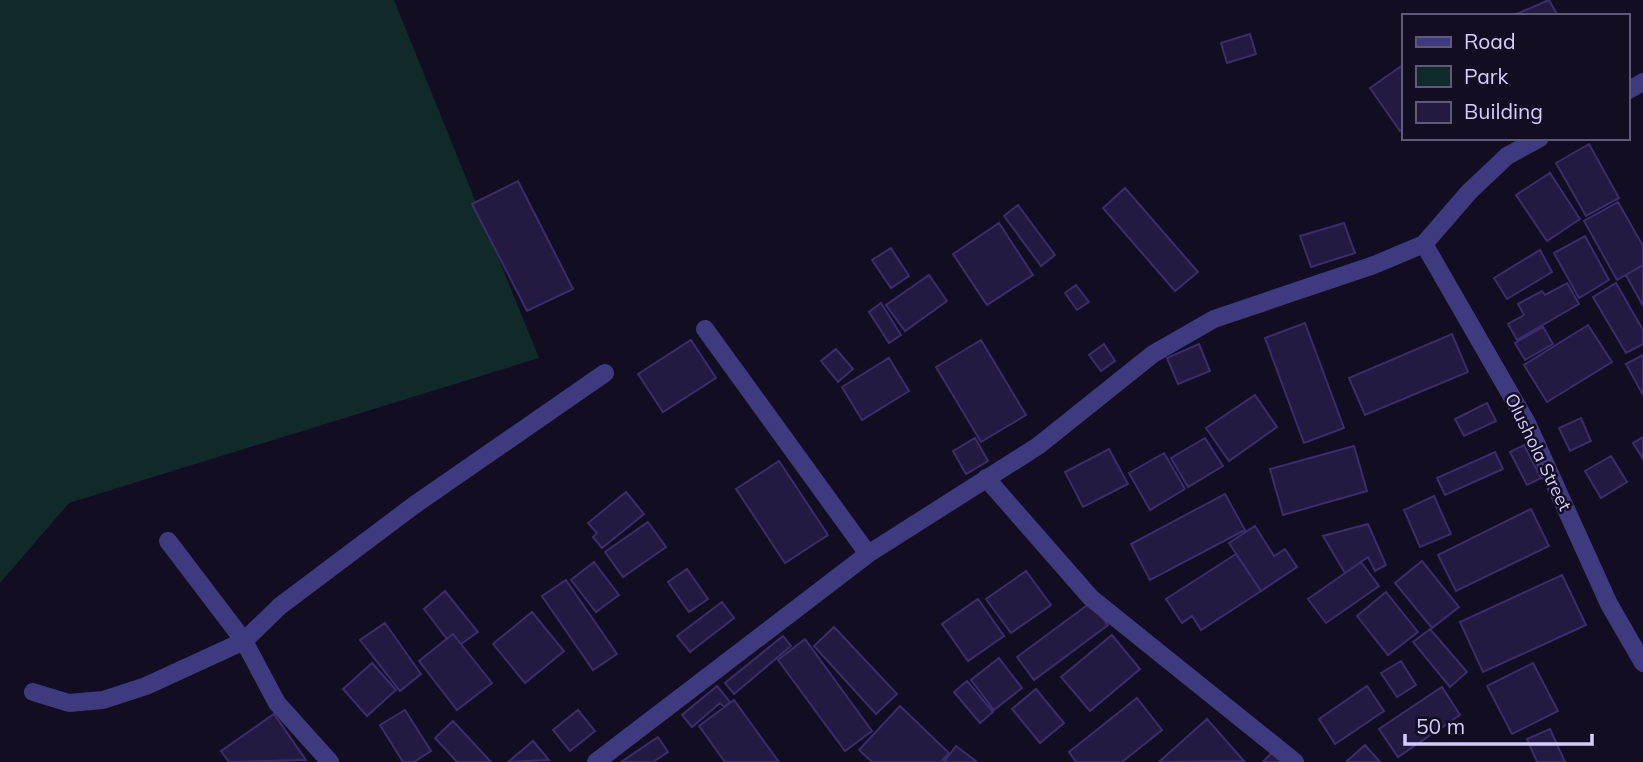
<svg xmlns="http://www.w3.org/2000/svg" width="1643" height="762" viewBox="0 0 1643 762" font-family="Mulish,sans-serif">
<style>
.green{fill:#102a2a}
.building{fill:#241941;stroke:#3c2c6d;stroke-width:2}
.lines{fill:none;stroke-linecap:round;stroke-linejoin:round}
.minor{stroke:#3f397f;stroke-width:18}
.labels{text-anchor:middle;stroke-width:5;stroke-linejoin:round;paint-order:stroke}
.street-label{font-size:18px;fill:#d6cdfe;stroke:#120d20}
</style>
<rect width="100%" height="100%" fill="#120d20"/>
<!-- green -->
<path class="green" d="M0,0H394L539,358L69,503L0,583Z"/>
<!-- building -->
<path class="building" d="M1549,0L1558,16H1512Z
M1250,34L1256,54L1227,63L1221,43Z
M1403,65V128L1400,131L1370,88Z
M1589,144L1619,198L1586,216L1556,163Z
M1550,173L1580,219L1547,241L1516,195Z
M518,181L573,289L527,311L472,204Z
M1125,188L1198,272L1175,291L1103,208Z
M1618,202L1643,246V265L1617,280L1584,221Z
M1018,205L1055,255L1041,266L1004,216Z
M999,223L1033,275L987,305L953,254Z
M1344,223L1355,253L1311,267L1300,236Z
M1585,236L1609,280L1579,298L1554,253Z
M891,248L909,276L891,288L872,260Z
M1540,250L1552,272L1507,299L1494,278Z
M1643,265V306L1626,275Z
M929,275L947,301L905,331L886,305Z
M1567,283L1579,304L1517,340L1508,324L1524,315L1518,304L1542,291L1545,295Z
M1616,283L1643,330V344L1626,353L1593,297Z
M1076,285L1089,302L1077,310L1065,293Z
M881,303L901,335L889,343L869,312Z
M1305,323L1344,428L1304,443L1265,338Z
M1588,325L1612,362L1547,402L1524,365Z
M1543,327L1553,344L1525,360L1515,343Z
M1452,334L1468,372L1365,415L1349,378Z
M691,340L716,378L663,412L638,374Z
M981,340L1026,415L981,442L936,367Z
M1104,344L1115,361L1101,371L1089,355Z
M1199,344L1210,371L1178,384L1167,358Z
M836,349L853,369L838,382L821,361Z
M1643,355V395L1626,364Z
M889,358L909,391L862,420L842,387Z
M1255,395L1277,427L1229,461L1206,428Z
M1487,403L1496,421L1464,436L1455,419Z
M1581,418L1591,441L1570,451L1559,428Z
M1643,437V459L1633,443Z
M975,438L988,461L966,474L953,451Z
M1205,438L1223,466L1188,487L1171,458Z
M1524,445L1541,478L1527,485L1510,452Z
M1354,446L1367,491L1283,515L1270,469Z
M1109,449L1128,484L1083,507L1065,472Z
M1495,452L1503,469L1445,495L1437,478Z
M1164,453L1185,489L1150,510L1129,473Z
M1611,456L1627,482L1601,498L1585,471Z
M779,461L828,535L785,563L736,489Z
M626,492L644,514L602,548L593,537L597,533L588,523Z
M1225,494L1245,530L1150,580L1131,544Z
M1434,496L1451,534L1420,547L1404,510Z
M1531,509L1549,546L1456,591L1438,555Z
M648,522L666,547L623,577L605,552Z
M1368,524L1386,565L1375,571L1368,557L1345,573L1323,536Z
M1255,526L1274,556L1285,549L1297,567L1261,591L1229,543Z
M1236,554L1261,591L1201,630L1192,616L1182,623L1166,599Z
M1422,561L1459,607L1432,628L1395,583Z
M594,562L619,595L596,612L571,580Z
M1361,562L1379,586L1326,623L1308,599Z
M687,569L708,599L689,612L668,582Z
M1026,571L1051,605L1011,633L986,599Z
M1562,575L1586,625L1483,672L1460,622Z
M566,580L617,654L593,670L542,596Z
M445,591L478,632L461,644L453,634L447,639L424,609Z
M1386,592L1418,632L1388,655L1357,616Z
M978,599L1004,636L968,661L942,624Z
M722,602L734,618L690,652L677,636Z
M1090,603L1108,625L1034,680L1017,657Z
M532,612L564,651L525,683L493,644Z
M385,623L421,674L400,691L360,640Z
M834,627L897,694L876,714L814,646Z
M1430,629L1467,672L1450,687L1413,642Z
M453,634L492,683L457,710L419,661Z
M1112,635L1140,669L1090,711L1061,677Z
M783,636L791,646L734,694L725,683Z
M805,639L872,731L845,751L778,660Z
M999,658L1022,688L994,710L971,680Z
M1401,661L1416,685L1397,697L1381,673Z
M372,663L396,690L367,716L343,689Z
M1533,663L1558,711L1512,734L1487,686Z
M967,681L993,712L980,723L954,692Z
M717,686L730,702L724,707L720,703L692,727L682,715Z
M1367,686L1384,711L1335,744L1319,719Z
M1442,687L1460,715L1398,757L1379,729Z
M1036,689L1064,723L1040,743L1012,709Z
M1137,698L1162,730L1122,762H1076L1069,752Z
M734,700L779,762H725L699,726Z
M900,706L949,753L941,762H872L859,750Z
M405,710L431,751L414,762H403L380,725Z
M578,710L595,731L570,751L553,730Z
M274,714L306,760L229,762L221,751Z
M1207,719L1244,761L1159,762Z
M453,721L491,762H457L435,738Z
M1550,729L1565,762H1537L1527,739Z
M658,737L668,752L653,762H621Z
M533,741L549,760L508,762Z
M1365,745L1380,762H1348L1347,761Z
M956,746L977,762H944Z
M1275,749L1290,762H1263Z"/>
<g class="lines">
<!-- minor -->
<path class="minor" d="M1627,91L1643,82
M1424,244L1527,423L1609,604L1643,663
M705,329L868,554
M986,478L1091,598L1295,762
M168,541L244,641L277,703L330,762
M33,692L69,703L103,700L146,686L244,641L280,606L413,506L605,373
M596,762L868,554L1038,446L1153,354L1214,319L1374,265L1424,244L1469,192L1507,156L1540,138"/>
</g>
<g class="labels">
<!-- street labels -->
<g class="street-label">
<text transform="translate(1538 452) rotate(64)" y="6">Olushola Street</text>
</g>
</g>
<!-- legend -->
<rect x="1402" y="14" width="228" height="126" fill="#120d20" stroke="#605a79" stroke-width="2"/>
<rect x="1416" y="37" width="35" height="10" fill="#3f397f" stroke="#605a79" stroke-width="2"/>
<text x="1464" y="49" font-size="21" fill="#d6cdfe">Road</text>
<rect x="1416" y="66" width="35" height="21" fill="#102a2a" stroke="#605a79" stroke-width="2"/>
<text x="1464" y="84" font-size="21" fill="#d6cdfe">Park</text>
<rect x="1416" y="102" width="35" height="21" fill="#241941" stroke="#605a79" stroke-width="2"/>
<text x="1464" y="119" font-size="21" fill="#d6cdfe">Building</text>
<!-- scale -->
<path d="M1405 734v10h187v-10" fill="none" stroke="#d6cdfe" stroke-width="3.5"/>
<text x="1416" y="734" font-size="21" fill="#d6cdfe" stroke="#120d20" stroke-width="5" paint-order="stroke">50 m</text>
</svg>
